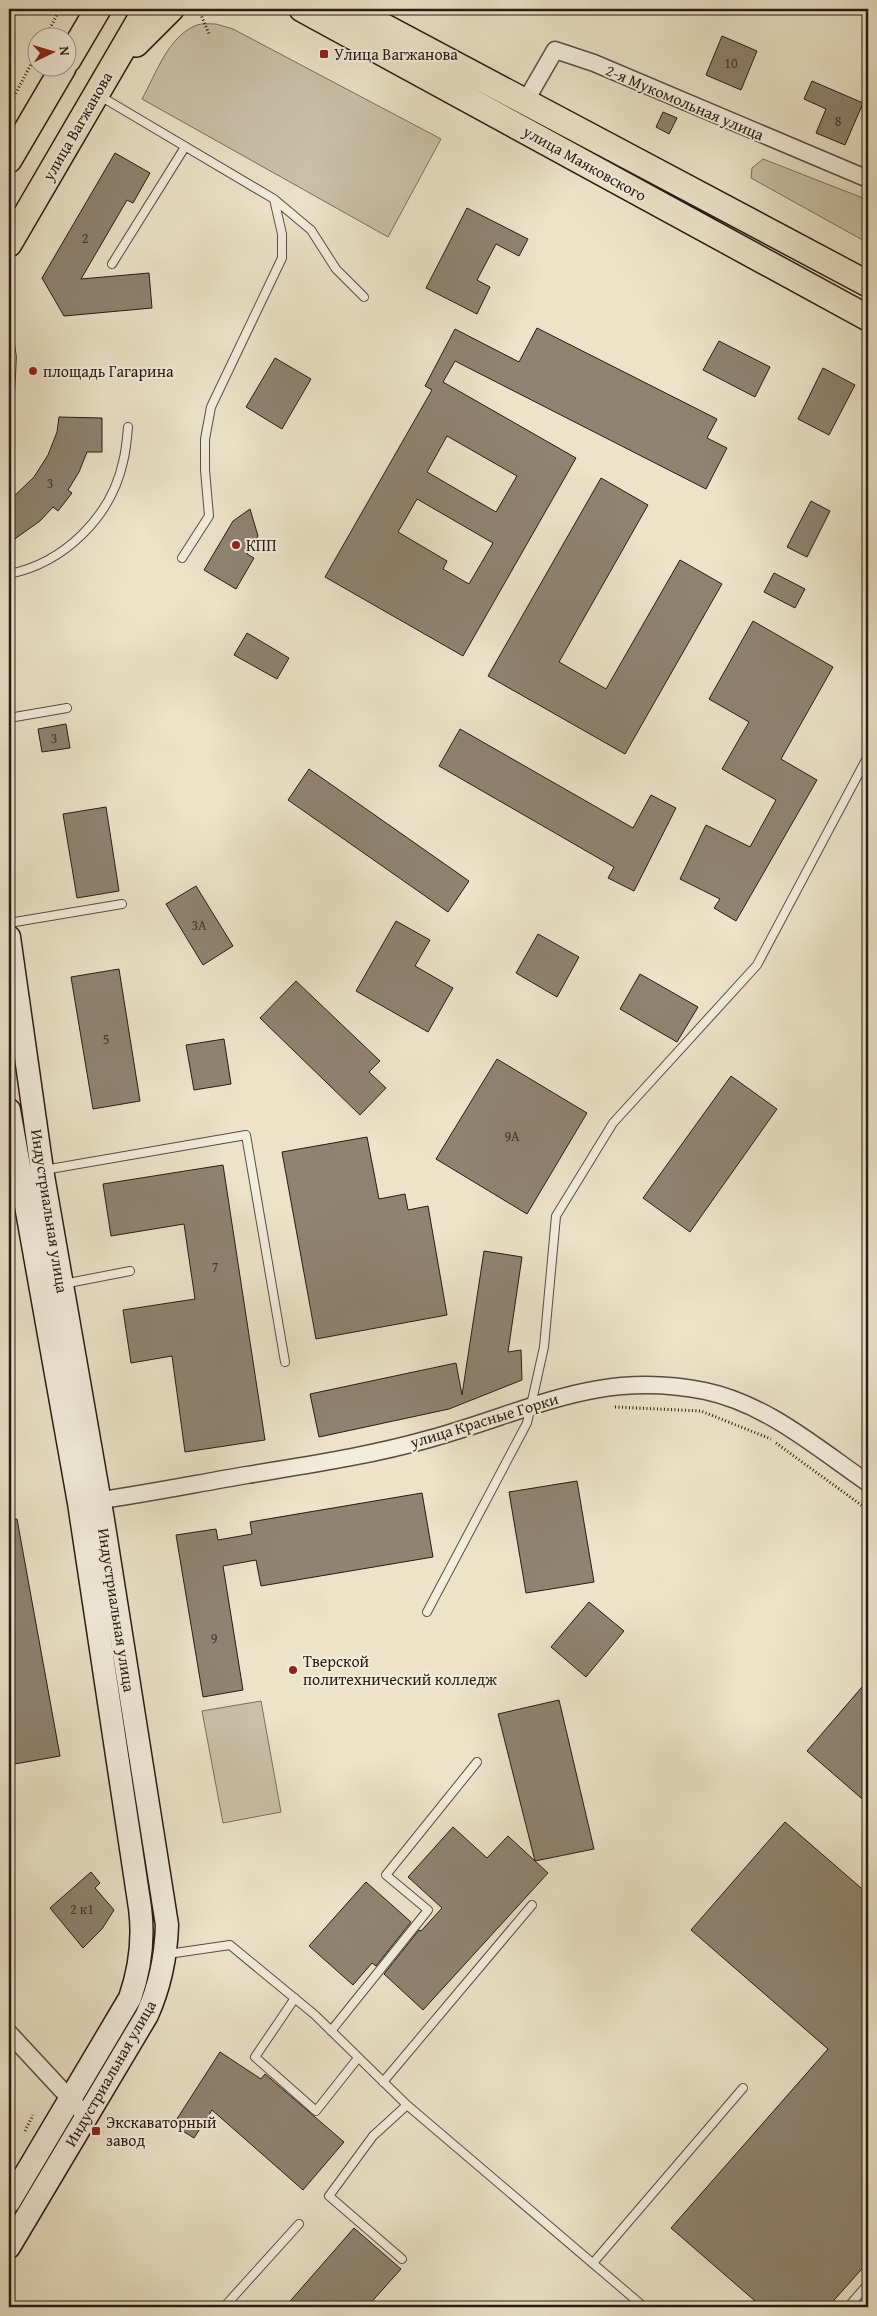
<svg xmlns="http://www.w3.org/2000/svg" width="877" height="2316" viewBox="0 0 877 2316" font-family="'Gentium Book Plus',serif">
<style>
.green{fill:#cbc1aa;stroke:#7a6e5e}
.building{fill:#8f8371;stroke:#2a1a12;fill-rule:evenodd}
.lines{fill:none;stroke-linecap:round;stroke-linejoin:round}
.lane-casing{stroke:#5a4c40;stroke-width:10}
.street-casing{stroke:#5a4c40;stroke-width:19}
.secondary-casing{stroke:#2a1a12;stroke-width:25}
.primary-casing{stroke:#2a1a12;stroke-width:28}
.path{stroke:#2a1a12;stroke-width:3;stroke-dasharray:1 2.5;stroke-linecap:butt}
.lane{stroke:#f3eddc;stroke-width:8}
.street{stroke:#f3eddc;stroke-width:16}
.secondary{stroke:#f3eddc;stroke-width:22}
.primary{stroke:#ece3c9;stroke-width:25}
.poi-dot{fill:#8f2418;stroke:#f3eddc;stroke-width:2}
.labels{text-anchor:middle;stroke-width:4;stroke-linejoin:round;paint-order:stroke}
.number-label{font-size:14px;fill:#43342a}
.poi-label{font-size:16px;fill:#2a1a12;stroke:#f3eddc;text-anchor:start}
.street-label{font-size:16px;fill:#2a1a12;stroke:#f3eddc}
</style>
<rect width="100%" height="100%" fill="#ece3c9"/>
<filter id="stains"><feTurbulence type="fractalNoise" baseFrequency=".004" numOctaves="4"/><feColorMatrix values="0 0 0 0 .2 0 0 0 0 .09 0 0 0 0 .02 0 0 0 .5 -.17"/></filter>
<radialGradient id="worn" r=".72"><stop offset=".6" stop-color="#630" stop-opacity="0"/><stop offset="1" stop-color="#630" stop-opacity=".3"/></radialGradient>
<!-- green -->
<path class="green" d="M216,24L233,29L441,139L388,237L142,99C156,74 168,36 197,25C203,23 210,24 216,24Z
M763,159L868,200V243L751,178L752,168Z
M261,1701L281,1812L223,1823L202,1711Z"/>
<!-- building -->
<path class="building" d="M722,36L757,51L741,90L706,75Z
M812,81L863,103L845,145L816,133L826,109L804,99Z
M663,112L677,118L669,134L656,127Z
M115,153L150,173L133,203L127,200L81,279L149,273L152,308L64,316L42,278Z
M467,208L528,239L519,256L496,244L477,280L490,287L477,314L426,288Z
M537,328L717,419L707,438L727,448L706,489L455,361L443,382L576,458L463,656L325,577L432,390L425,386L455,329L519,362ZM447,436L517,476L496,512L427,472ZM417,499L493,543L469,584L443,569L447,561L398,532Z
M719,341L770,367L755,397L703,370Z
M275,358L311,379L282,429L246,407Z
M823,368L855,385L829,435L798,419Z
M59,417L102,418V452H87L79,472L68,490L72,493L58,511L53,507L40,521L9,543V501L34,477L48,455L57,432Z
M601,478L648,505L559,662L606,689L680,560L722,584L625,754L488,676Z
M811,501L830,511L807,557L787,547Z
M250,509L258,536L247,554L254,558L236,589L204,570L233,521Z
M774,573L805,589L795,608L764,592Z
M753,621L833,667L781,759L817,780L736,921L714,908L720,899L680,879L706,825L750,847L776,800L722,769L749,722L709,699Z
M247,633L289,658L277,679L234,655Z
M66,724L70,748L42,752L38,729Z
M460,729L633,828L651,795L676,808L634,891L608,878L614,867L439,766Z
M309,769L469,881L448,912L288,800Z
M106,807L119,891L77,898L63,814Z
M196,886L233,946L203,965L166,904Z
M396,921L430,940L415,966L453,988L428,1032L356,991Z
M538,934L579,957L557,997L516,973Z
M119,969L140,1101L93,1109L71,977Z
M640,974L698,1007L677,1042L620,1009Z
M296,981L380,1061L369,1072L386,1088L360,1115L260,1018Z
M224,1039L231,1084L194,1090L186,1045Z
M497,1059L587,1113L527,1214L436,1159Z
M731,1076L777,1109L690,1232L643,1198Z
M367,1137L379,1199L405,1194L408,1210L428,1206L447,1315L316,1339L282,1152Z
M223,1165L265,1440L185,1452L172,1356L131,1363L123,1310L195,1299L184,1224L111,1236L103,1184Z
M484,1251L522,1257L508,1352L521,1350L522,1380L449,1409L319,1437L310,1394L456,1363L462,1395Z
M577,1481L594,1582L526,1593L509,1492Z
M422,1493L433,1557L261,1586L256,1560L223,1566L243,1690L203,1697L176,1535L216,1529L218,1540L252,1534L250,1522Z
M17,1519L60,1756L9,1765V1520Z
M589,1602L624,1631L586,1677L551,1647Z
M868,1680V1804L807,1751Z
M559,1700L594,1849L535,1861L498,1714Z
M785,1822L868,1894V2262L828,2307H762L671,2228L828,2049L691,1930Z
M453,1827L487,1858L508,1836L548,1873L423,2010L384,1974L419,1930L421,1931L442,1908L408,1877Z
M91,1872L100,1883L95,1888L114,1910L102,1929L83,1948L50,1908Z
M366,1882L411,1922L376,1966L372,1963L353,1985L309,1946Z
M220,2052L261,2079L265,2074L344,2142L303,2190L212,2110L194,2138L173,2125Z
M354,2228L401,2269L367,2307H285Z"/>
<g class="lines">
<defs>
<path id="lane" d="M100,96L274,199L311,230L336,269L364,297
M112,264L185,147
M9,339L12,357L9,412
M182,558L209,516L205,470V439L211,407L282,258V234L274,199
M9,574C64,563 111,517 123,462C126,451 127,439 128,427
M9,718L67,708
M9,923L122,904
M44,1170L246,1135L285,1362
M63,1284L130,1271
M427,1612L527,1423L544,1347L556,1216L613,1123L757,965L868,756
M168,1954L230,1945L315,2015L407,2105L644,2307
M295,1998L255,2057L316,2111L358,2058
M331,2031L428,1910L386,1875L477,1762
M383,2082L532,1905
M402,2259L329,2196L373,2136L407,2105
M593,2263L743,2088
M224,2307L299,2224
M848,2307L868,2284"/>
<path id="street" d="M525,102L555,50L594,63L868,179
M88,1502C141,1495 194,1484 247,1475C307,1465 369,1456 429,1439C529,1412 596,1369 705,1391C767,1404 817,1448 868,1483
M9,2033L86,2116"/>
<path id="secondary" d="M9,937L42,1170L103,1520L167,1925C166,1957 160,1986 147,2015L9,2247
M9,1110L79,1503L140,1908C144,1939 140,1969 130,1998L9,2202"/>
<path id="primary" d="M302,9L868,318
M351,9L868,284
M136,44L171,9
M68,60L98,9
M9,160L63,68
M9,244L146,9"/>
</defs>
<!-- lane casing -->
<use href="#lane" class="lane-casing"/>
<!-- street casing -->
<use href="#street" class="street-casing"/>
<!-- secondary casing -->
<use href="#secondary" class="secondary-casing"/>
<!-- primary casing -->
<use href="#primary" class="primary-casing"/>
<!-- path -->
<path class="path" d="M199,10L209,34
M45,38L60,9
M9,106L38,51
M615,1407L701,1411L771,1439
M776,1443L868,1510
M25,2131L33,2115"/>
<!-- lane -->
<use href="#lane" class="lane"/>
<!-- street -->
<use href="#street" class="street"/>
<!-- secondary -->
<use href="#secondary" class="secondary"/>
<!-- primary -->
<use href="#primary" class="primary"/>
</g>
<!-- markers -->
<g class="poi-dot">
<rect x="319" y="49" width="10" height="10" rx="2.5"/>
<circle cx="33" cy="371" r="5"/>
<circle cx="236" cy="545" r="5"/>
<circle cx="293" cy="1670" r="5"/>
<rect x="91" y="2126" width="10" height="10" rx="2.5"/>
</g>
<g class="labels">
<!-- number labels -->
<g class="number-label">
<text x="731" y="68">10</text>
<text x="838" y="126">8</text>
<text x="85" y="243">2</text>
<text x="50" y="488">3</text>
<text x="54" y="743">3</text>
<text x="199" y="930">3А</text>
<text x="106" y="1044">5</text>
<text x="512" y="1141">9А</text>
<text x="215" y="1272">7</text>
<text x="214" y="1643">9</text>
<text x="82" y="1914">2 к1</text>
</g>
<!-- poi labels -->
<g class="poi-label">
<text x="334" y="60">Улица Вагжанова</text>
<text x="43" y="377">площадь Гагарина</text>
<text x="246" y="551">КПП</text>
<text x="303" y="1667">Тверской<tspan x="303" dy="18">политехнический колледж</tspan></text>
<text x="106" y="2128">Экскаваторный<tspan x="106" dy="18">завод</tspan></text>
</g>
<!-- street labels -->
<g class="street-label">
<text transform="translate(685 102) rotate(23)" y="6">2-я Мукомольная улица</text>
<text transform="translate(77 126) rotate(-60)" y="6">улица Вагжанова</text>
<text transform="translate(585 163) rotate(29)" y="6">улица Маяковского</text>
<text transform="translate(50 1211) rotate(81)" y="6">Индустриальная улица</text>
<text transform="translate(484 1420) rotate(-17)" y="6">улица Красные Горки</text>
<text transform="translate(117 1610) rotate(81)" y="6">Индустриальная улица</text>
<text transform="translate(110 2073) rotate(-60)" y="6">Индустриальная улица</text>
</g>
</g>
<!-- margin -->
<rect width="877" height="2316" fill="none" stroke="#ece3c9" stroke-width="30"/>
<rect x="10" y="10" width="857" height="2296" fill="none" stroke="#2a1a12" stroke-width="2.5"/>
<rect x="15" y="15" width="847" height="2286" fill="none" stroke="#2a1a12"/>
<!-- north arrow -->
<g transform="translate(52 52) rotate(85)"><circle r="24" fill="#f3eddc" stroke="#a3998b"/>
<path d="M0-4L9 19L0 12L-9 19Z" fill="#8f2418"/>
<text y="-8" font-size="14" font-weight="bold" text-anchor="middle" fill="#2a1a12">N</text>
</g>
<rect width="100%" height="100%" filter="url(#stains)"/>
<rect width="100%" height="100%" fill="url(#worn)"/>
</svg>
